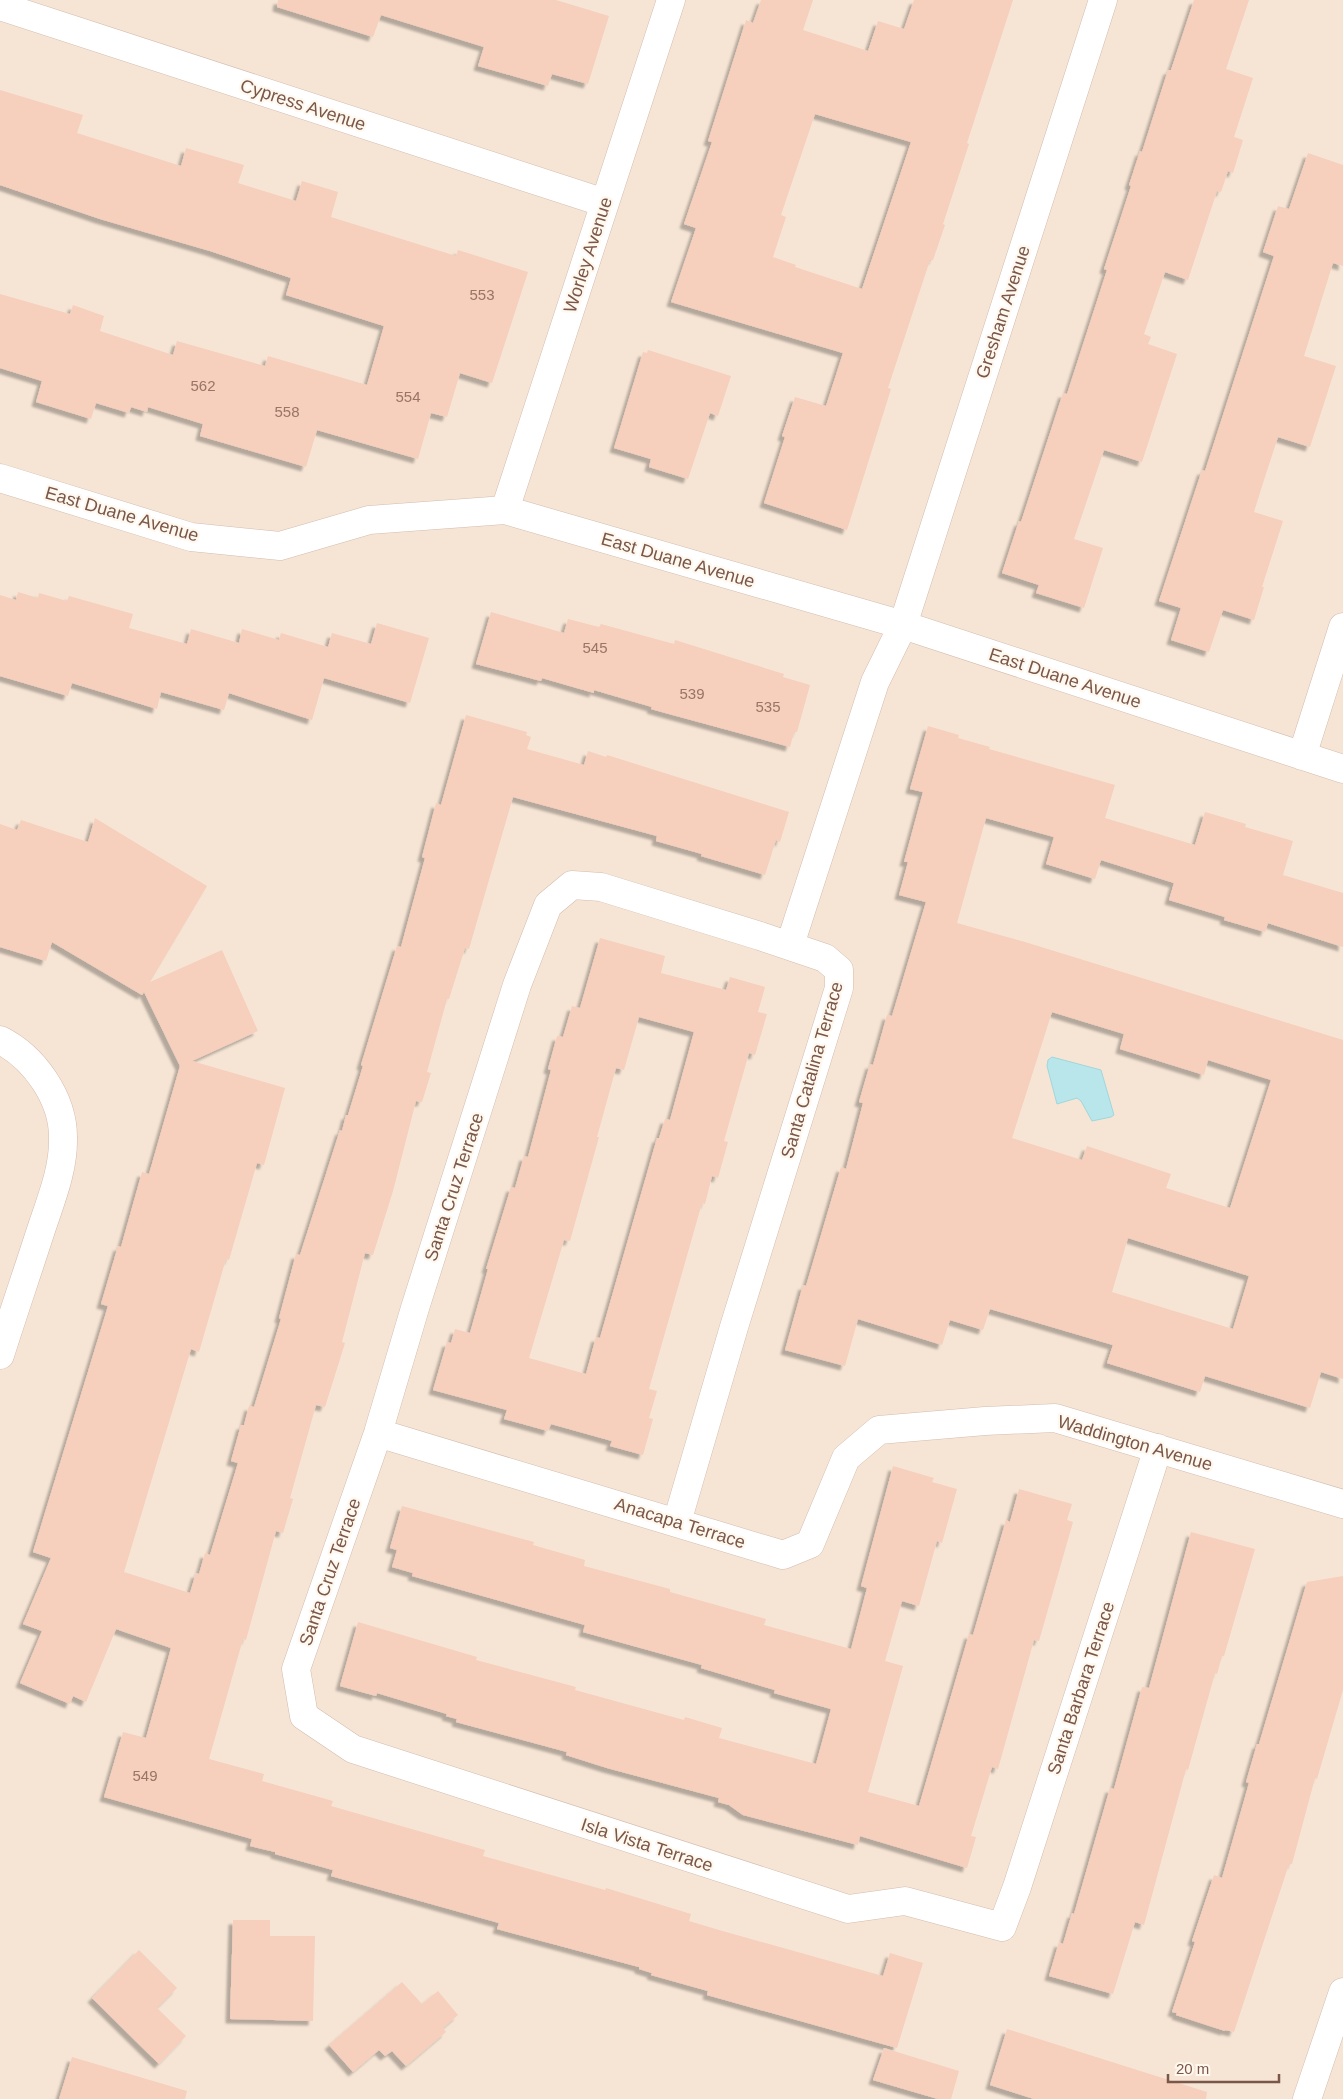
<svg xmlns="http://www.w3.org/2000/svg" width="1343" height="2099" viewBox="0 0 1343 2099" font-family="Helvetica,sans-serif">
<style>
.residential{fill:#f6e5d5}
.water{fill:#b9e6ea;stroke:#9fd7dc}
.building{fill:#f6cfbd;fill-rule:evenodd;filter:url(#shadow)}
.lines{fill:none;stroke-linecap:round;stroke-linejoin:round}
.street-casing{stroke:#d4bcae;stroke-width:29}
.street{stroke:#fff;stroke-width:28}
.labels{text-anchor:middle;stroke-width:4.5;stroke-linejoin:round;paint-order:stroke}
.number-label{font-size:15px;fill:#997566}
.street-label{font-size:18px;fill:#7a5749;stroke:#fff8ef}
</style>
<defs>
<filter id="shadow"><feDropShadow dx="-4.5" dy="4.5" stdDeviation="1" flood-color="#0004"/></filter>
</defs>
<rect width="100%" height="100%" fill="#fef4e7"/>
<!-- residential -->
<path class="residential" d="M0,0H1343V2099H0Z"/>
<!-- water -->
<path class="water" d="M1052,1057L1101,1070L1114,1115L1111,1117L1092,1121L1081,1101L1077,1098L1057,1104L1047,1066L1048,1060Z"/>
<!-- building -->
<path class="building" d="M278,0H556L609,16L588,84L552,74L548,86L478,66L484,47L381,15L373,37L277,7Z
M761,0H813L803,30L868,51L878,21L904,29L914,0H1013L967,143L969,144L943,224L945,225L933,260H930L888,388L891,389L847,530L764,503L785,437L782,436L795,397L826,406L843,353L671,302L696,228L684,224L712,142L708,141L746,20L753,23ZM815,114L911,142L862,289L795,267L796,265L773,257L786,217L781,215Z
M1194,0H1249L1226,69L1253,78L1234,137L1243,140L1233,173L1228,171L1221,192L1217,191L1188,280L1165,272L1144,334L1151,337L1148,344L1177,354L1142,462L1104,450L1074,539L1103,548L1084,608L1036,593L1039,585L1002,573L1019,521L1021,522L1063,393L1067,394L1107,270L1104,269L1131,186L1129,185L1140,151L1142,152L1168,70H1171Z
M0,90L83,115L77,133L181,166L186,148L244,165L238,183L296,201L302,181L338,192L331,217L456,256L458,250L528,272L492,383L460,373L447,417L431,413L418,459L317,430L306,467L200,436L203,424L148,407L147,412L131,407L129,413L96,403L91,419L36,402L42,381L0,368V294L70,314L73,305L104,316L100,331L173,355L177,341L265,366L268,356L367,385L384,326L286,295L291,278L210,251L100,219L0,185Z
M1308,153L1343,165V266L1333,263L1304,356L1336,366L1310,447L1278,437L1263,483L1254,512L1283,521L1262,587H1264L1254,620L1223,610L1209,652L1171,640L1181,608L1159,601L1202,470L1205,471L1274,256L1263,252L1278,206L1289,209Z
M648,350L731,376L718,416L710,413L688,479L649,467L651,459L614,448L643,352L647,353Z
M18,592L38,598L39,593L67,601L69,596L133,614L129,628L187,644L191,629L239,643L242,629L279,640L281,633L328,647L332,633L371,644L377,623L429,638L410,703L324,678L312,720L229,693L224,710L161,692L157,709L72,683L68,696L0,676V595L16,600Z
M491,612L564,633L568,619L599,627L601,624L674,644L675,640L784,674L783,677L810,685L797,732H794L790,747L669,714L651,709L652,707L594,690V693L542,678L541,681L476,664Z
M466,715L527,732L526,735L531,737L527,749L584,765L588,751L606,757L607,755L789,812L780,842L776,840L765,875L701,856L702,854L656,841L657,836L513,797L469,949L465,948L449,999H447L427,1072L431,1073L422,1102L416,1101L393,1191L373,1255L365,1253L342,1342L345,1343L325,1407L316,1405L290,1498L293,1499L283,1533L276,1531L246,1640L243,1639L209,1759L264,1774L262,1781L333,1801L331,1806L485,1850L483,1856L605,1890L606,1888L691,1914L689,1921L719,1930L883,1976L890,1953L923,1963L897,2048L707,1995L708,1991L651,1975L652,1973L639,1969V1967L497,1929L499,1923L331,1876L333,1870L275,1854V1852L250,1846L252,1839L104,1797L123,1732L146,1738L171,1648L116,1629L86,1702L73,1696L70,1704L20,1683L42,1631L23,1624L51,1558L33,1552L108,1306L101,1304L118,1246L121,1247L142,1172L149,1174L180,1066L144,992L142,995L52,942L46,961L0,947V824L17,830L21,820L88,842L95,818L207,886L150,982L222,950L258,1031L192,1061L285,1088L264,1165L257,1163L229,1260L226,1259L199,1352L191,1349L124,1572L190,1593L196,1573L199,1574L205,1553L210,1555L238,1463L231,1461L241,1425H244L249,1406L254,1407L281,1319L279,1318L296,1254L300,1255L340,1130L342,1131L346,1115H348L363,1066L361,1065L397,946L401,947L425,858L422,857L436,803L441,805Z
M928,726L959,735L958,738L990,747L989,749L1115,785L1105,818L1195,845L1205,812L1246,824L1245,827L1293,841L1283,875L1343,893V947L1268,923L1265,932L1224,920L1225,917L1169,900L1174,883L1101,860L1095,879L1046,864L1054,837L986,818L957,923L1025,942L1343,1040V1379L1321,1372L1310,1408L1205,1376L1200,1392L1107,1363L1113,1345L990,1309L983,1330L950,1320L942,1345L858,1319L845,1366L785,1350L803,1285L806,1286L841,1167L846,1169L863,1103L859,1102L870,1064L873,1065L887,1015L892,1016L926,902L899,895L908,862H904L923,792L910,789ZM1052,1012L1124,1034L1120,1049L1204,1075L1208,1060L1271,1080L1230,1208L1166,1188L1171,1174L1087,1146L1082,1160L1012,1138ZM1128,1238L1249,1276L1233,1329L1112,1292Z
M600,938L665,956L661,973L726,990L730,977L765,987L758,1012L767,1014L755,1055L749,1053L724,1141L728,1142L718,1178L712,1176L705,1204L702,1203L649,1389L657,1391L649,1418L653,1419L643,1455L610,1446L612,1441L551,1424L548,1431L504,1419L507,1410L433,1390L447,1342L451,1343L455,1329L470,1333L488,1269H486L511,1187L515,1188L524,1156L528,1157L551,1070L548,1069L557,1036L563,1037L572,1006L580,1008ZM639,1017L694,1032L670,1120L665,1119L659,1138H657L600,1338L596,1337L586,1374L529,1358L564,1240L570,1241L599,1137H597L616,1068L624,1070Z
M893,1466L934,1478L932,1482L957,1489L942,1543L937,1541L919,1606L902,1601L885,1661L903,1666L868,1792L919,1806L969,1634L973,1635L1006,1520L1010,1522L1019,1489L1072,1504L1067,1520L1073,1522L1039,1641L1034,1640L998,1769L992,1767L971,1836L976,1837L967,1868L860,1836L858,1845L743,1815L729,1805L718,1802L719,1798L607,1768L566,1755L567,1752L456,1722L457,1719L446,1716L447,1714L377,1693L376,1696L340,1686L358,1622L477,1657L476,1660L576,1687L575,1690L684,1720L685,1717L722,1728L719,1738L816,1764L831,1709L774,1693L775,1690L701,1668L702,1665L583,1632L585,1625L412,1576L413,1573L392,1567L397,1550L390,1548L402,1506L534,1542L533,1545L585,1560L584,1566L670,1589V1592L766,1619L764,1625L851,1649L867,1588L861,1586Z
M1191,1532L1255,1549L1224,1656H1222L1217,1674L1215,1673L1188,1770L1186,1769L1144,1925L1135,1922L1113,1994L1049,1976L1059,1942L1063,1944L1072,1913L1074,1914L1110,1788L1114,1789L1142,1687L1149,1688Z
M1343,1576V1690L1317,1779L1315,1778L1292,1864H1289L1234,2032L1225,2030V2031L1176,2015L1177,2013L1172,2012L1195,1942L1192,1941L1214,1875L1222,1878L1249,1783L1246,1782L1257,1744H1259L1307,1582Z
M233,1920H270V1936H315L313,2021L230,2019Z
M139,1950L177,1988L157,2008L186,2036L159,2064L92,1998Z
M402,1982L422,2004L438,1991L458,2015L443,2028L446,2032L406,2066L392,2051L385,2056L379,2050L353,2072L329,2045Z
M1007,2029L1207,2092L1206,2099H1034L990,2085Z
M884,2048L959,2071L951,2099H938L873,2080Z
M72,2057L187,2091L185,2099H59Z"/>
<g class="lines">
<defs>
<path id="street" d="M0,6L605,203
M0,478L191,537L280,546L369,520L505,510L903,625L1343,769
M505,510L671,0
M1302,756L1343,627
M790,945L875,682L903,625L1103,0
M0,1040C34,1057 63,1098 63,1137C64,1170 50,1202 40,1233C27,1273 13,1314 0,1355
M378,1433L783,1555L810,1544L846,1458L879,1430L985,1421L1055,1418L1343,1504
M677,1522L734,1327L839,988V970L825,958L760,936L601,887L572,885L548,905L517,985L415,1308L378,1433L296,1669L304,1716L353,1749L848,1909L905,1901L1002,1927L1017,1887L1158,1448
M1307,2099L1343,1992"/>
</defs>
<!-- street casing -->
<use href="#street" class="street-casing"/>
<!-- street -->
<use href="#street" class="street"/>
</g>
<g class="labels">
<!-- number labels -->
<g class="number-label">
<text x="482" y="300">553</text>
<text x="203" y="391">562</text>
<text x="408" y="402">554</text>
<text x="287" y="417">558</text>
<text x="595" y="653">545</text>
<text x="692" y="699">539</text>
<text x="768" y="712">535</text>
<text x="145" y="1781">549</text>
</g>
<!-- street labels -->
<g class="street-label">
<text transform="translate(303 105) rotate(18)" y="6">Cypress Avenue</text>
<text transform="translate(588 255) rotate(-72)" y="6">Worley Avenue</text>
<text transform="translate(1003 312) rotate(-72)" y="6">Gresham Avenue</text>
<text transform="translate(122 514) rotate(16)" y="6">East Duane Avenue</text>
<text transform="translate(678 560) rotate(16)" y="6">East Duane Avenue</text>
<text transform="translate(1065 678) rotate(18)" y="6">East Duane Avenue</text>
<text transform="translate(812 1070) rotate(-74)" y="6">Santa Catalina Terrace</text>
<text transform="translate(454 1187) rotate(-72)" y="6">Santa Cruz Terrace</text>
<text transform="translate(1135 1443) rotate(16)" y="6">Waddington Avenue</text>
<text transform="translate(680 1523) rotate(17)" y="6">Anacapa Terrace</text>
<text transform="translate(330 1572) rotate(-71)" y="6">Santa Cruz Terrace</text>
<text transform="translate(1081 1688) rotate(-72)" y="6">Santa Barbara Terrace</text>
<text transform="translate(647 1845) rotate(18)" y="6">Isla Vista Terrace</text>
</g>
</g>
<!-- scale -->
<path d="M1168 2074v8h111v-8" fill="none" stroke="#7a5749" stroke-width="2.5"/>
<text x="1176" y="2074" font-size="15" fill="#7a5749" stroke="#fff8ef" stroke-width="4" paint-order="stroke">20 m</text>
</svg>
